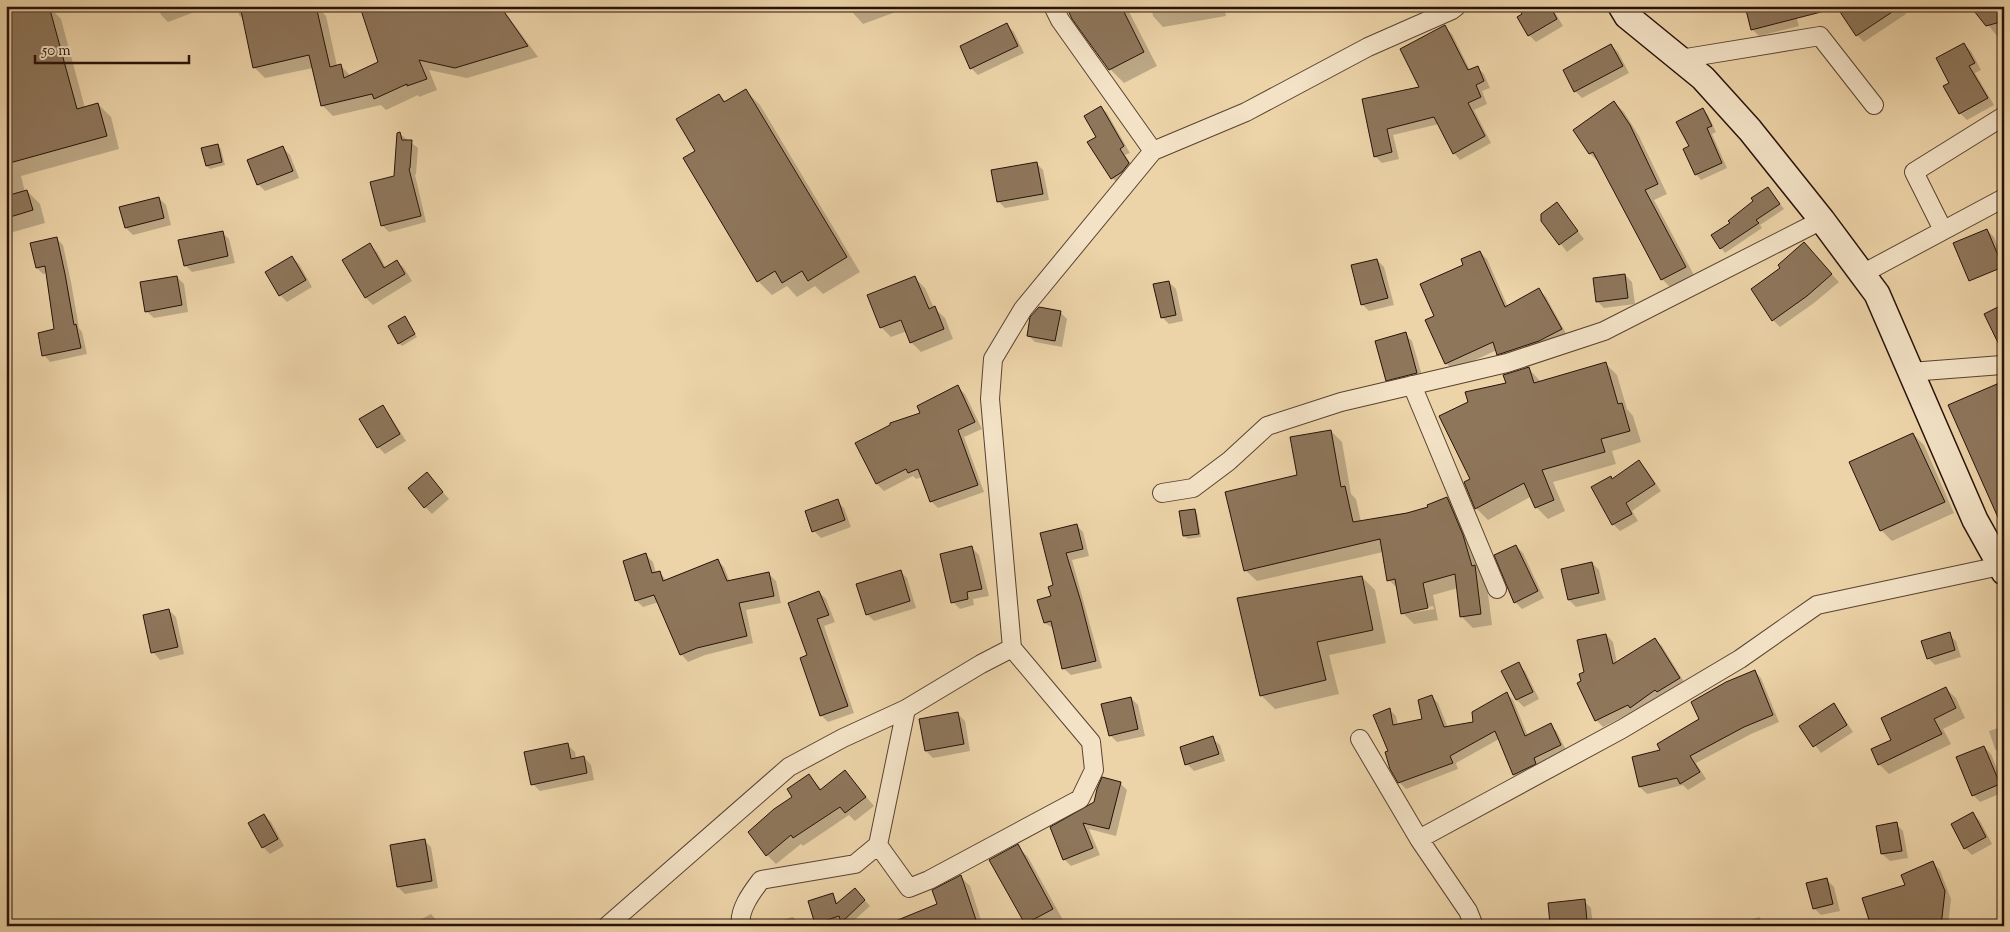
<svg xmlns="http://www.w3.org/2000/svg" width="2010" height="932" viewBox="0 0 2010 932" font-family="'Sorts Mill Goudy',serif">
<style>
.shadow{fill:#0003;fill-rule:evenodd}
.building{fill:#8e765b;stroke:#281208}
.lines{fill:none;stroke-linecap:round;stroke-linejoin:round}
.street-casing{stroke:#594230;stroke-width:20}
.secondary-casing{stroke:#281208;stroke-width:28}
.street{stroke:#f3e2c6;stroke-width:18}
.secondary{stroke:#f3e2c6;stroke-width:25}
</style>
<rect width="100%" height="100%" fill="#ecd3a8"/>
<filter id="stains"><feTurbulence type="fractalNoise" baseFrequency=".004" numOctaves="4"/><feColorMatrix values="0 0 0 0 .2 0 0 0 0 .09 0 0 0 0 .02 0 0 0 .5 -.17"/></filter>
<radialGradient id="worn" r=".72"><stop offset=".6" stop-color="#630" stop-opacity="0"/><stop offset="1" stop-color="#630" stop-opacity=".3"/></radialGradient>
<!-- shadow -->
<path class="shadow" d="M11,6H27L31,10L48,6L61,19L85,108L98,104L111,117L119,149L21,176L25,192L27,191L40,204L45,223L6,234V141Z
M158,6H190L192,13L168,22L161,15Z
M237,6H316L326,16L337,66H341L351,76L499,6L508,16L538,57L467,78L429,70L437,90L419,97L418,95L386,110L381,105L333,116L322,105L313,68L265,78L254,67L244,20L239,15Z
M850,6H912L863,24L853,13Z
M1067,6H1126L1157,66L1124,83L1110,69Z
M1151,6H1224L1226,16L1163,27L1153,16Z
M1251,6H1285L1258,12Z
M1519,6H1551L1563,26L1536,42L1529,35L1523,14Z
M1793,6L1799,26L1759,36L1752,29Z
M1900,6L1906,14L1864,42L1857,35Z
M1973,6H2004V34L1997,36Z
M1007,25L1014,32L1024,53L978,75L971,68Z
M1445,27L1452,34L1470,70L1477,67L1484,74L1490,88L1482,91L1487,104L1474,110L1491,143L1460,160L1454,153L1439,124L1393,135L1399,159L1382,163L1375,156L1363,100L1421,88Z
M1964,44L1971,51L1981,70L1975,73L1994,105L1967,120L1960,113L1945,86L1951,83Z
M1611,45L1618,52L1629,73L1582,98L1575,91Z
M746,91L760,105L860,272L823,294L815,286L797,297L787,286L772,295L758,281L697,152L719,95L726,102Z
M1614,102L1624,112L1639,136L1667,194L1654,200L1695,277L1672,289L1662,279L1600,163L1590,154L1574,130Z
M1101,107L1107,113L1130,153L1125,155L1135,170L1119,184L1112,178L1098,137Z
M1703,110L1708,115L1716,132L1712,134L1727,168L1701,180L1696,174L1690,147Z
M400,134L418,148L416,174L415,175L426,222L389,232L382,225L395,177Z
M218,145L221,149L225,165L210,169L207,166Z
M283,148L290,155L299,178L265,191L258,184Z
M1036,163L1043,170L1049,200L1005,208L998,201Z
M1768,189L1784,209L1760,225L1762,228L1725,253L1721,248L1731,223Z
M159,198L166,205L171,225L133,235L126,228Z
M1557,204L1584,239L1567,252L1542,220Z
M1987,230L1994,237L2001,254L1970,271Z
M222,232L229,239L235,263L192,272L185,265Z
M56,238L63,245L71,282L79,328L82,332L87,354L50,362L44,355L55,330L47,273L43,274L37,268Z
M370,245L377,252L386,268L397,261L404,268L412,281L373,305L366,298L344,261Z
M1811,251L1839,282L1814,303L1780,327L1773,320L1752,290Z
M1480,252L1487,259L1508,307L1539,290L1546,297L1568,337L1505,361L1497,350L1453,370L1446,363L1436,317L1465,266Z
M292,257L299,264L312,287L287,302L280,295Z
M1377,260L1384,267L1394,305L1369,311L1362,304Z
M1625,275L1632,282L1635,304L1604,308L1597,301Z
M177,277L184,284L188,312L154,318L146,311Z
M915,278L925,288L934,308L945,318L953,339L921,352L911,342L907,331L891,337L881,327Z
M1169,282L1176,289L1183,321L1169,324L1162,317Z
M1060,312L1067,319L1062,347L1035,342L1028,335Z
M405,318L417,337L402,346L399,343Z
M1405,334L1412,341L1423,379L1394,387L1387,380Z
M1605,363L1617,375L1627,409L1633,416L1641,442L1612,451L1616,464L1553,482L1565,511L1548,519L1536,507L1532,496L1488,520L1476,508L1472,479L1507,384L1528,368L1541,382Z
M958,387L965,394L982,429L964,437L984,492L938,508L931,501L922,477L916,479L913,476L884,491L877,484L857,443L922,413Z
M382,407L389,414L406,441L385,454L378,447Z
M1331,431L1342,442L1351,494L1356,499L1361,522L1430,508L1447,498L1458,509L1486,578L1492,625L1473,628L1461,616L1458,588L1433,595L1438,620L1414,624L1403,613L1398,589L1389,580L1383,552L1257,581L1245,570L1298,476ZM1433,606L1434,609L1410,613V611Z
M1913,434L1924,445L1954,513L1892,541L1881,530Z
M1639,462L1646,469L1661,491L1632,511L1638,521L1620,531L1613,524L1611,477L1613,479Z
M427,474L449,499L432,514L425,507Z
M837,501L844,508L851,527L821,538L814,531Z
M1194,510L1197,513L1201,537L1188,539L1184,536Z
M1076,525L1083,532L1089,556L1072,560L1102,668L1071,675L1063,668L1054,629L1045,623L1054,586L1041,534Z
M1516,546L1523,553L1544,598L1522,609L1515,602Z
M972,548L979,555L989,596L973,599L974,605L960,609L953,602Z
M646,555L653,562L656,573L659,572L667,581L717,560L724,567L730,582L769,574L776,581L781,603L746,610L753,643L705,655L688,662L681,654L659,602L643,607L636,600Z
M1592,563L1599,570L1606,600L1576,607L1569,600L1563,570Z
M900,571L907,578L916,608L874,621L867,614Z
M1362,577L1375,590L1386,643L1329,655L1339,694L1275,709L1262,696L1238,599Z
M819,592L826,599L835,622L824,626L854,713L828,722L821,715L809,656Z
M169,610L176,617L184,654L160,660L153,652Z
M1949,634L1956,641L1961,657L1935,665L1928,658Z
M1606,635L1613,642L1617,663L1655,639L1662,646L1686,685L1603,727L1596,720L1582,682Z
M1518,664L1525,671L1539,699L1524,707L1517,700L1503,672Z
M1755,672L1761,678L1779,722L1751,734L1696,763L1706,779L1688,790L1683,785L1647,794L1640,787L1633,758L1662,751Z
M1945,688L1956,698L1965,718L1943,729L1951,744L1889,774L1879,764L1893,740Z
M1507,694L1513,700L1528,736L1551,725L1557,732L1567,752L1521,781L1514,775L1499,739L1456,763L1458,769L1406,789L1399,782L1390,751V710L1396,716L1398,725L1424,720L1431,696L1438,703L1448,728L1474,723Z
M1131,698L1138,705L1145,736L1117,742L1110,735Z
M1833,705L1840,712L1853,732L1821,753L1801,726Z
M958,714L965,721L970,751L933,758L926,751Z
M2004,726V750L1998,752L1995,749L1989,731Z
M1212,738L1220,745L1225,761L1194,771L1187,764Z
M568,745L575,752L576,759L584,757L591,765L594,780L540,791L533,784Z
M1984,747L1991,754L2004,786V792L1980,802L1973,795Z
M845,772L874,806L855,821L849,815L803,846L801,844L776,864L767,855L794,797L809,775L822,790Z
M1120,783L1127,790L1116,836L1089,829L1100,855L1071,866L1064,859L1052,828L1095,803Z
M1973,814L1980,821L1992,844L1972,855L1965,848Z
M264,815L271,822L284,846L270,854L263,847L250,824Z
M1896,824L1903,831L1908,858L1890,861L1882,854L1878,827Z
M424,840L431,847L438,888L405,894L398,887Z
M1017,846L1028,857L1063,920L1052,926H1028L1026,923Z
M1933,863L1940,870L1951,899L1948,926H1872L1907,885Z
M961,877L970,886L983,926H891L938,904Z
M1827,880L1834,887L1840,911L1821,915L1814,908Z
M832,894L839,904L860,895L870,906L848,926L842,922L828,926H819L816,923Z
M1584,901L1591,908L1593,926H1553L1551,923Z
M6,909L9,920L6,921Z
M431,914L441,926H408Z
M793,917L801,926H754Z
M1759,917L1766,926H1736Z"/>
<!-- building -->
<path class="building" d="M6,6H25L26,10L49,6L77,109L98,103L107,136L6,164Z
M240,6H316L330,67L341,64L344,78L378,62L361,10L435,6H500L528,46L455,68L419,60L427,79L407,86V84L374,99L372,94L321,106L309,55L253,68Z
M1066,6H1121L1144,52L1109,70L1072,19Z
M1517,6H1550L1557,19L1528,36L1517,17L1522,14Z
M1745,6H1820L1821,12L1751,30Z
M1836,6H1901L1856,36Z
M1970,6H2001L2004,21L1986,26Z
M1007,23L1018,46L970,69L960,46Z
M1445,25L1468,70L1478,66L1484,81L1476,85L1481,97L1468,103L1485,136L1453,154L1434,117L1387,129L1392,152L1374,157L1362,99L1419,87L1400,49Z
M1964,43L1975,63L1969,66L1988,98L1959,114L1943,86L1949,83L1936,58Z
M1611,44L1623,66L1574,92L1563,70Z
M746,89L847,257L808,281L802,271L782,283L775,271L757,282L683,158L695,151L676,119L719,94L724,102Z
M1614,101L1630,125L1658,184L1645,190L1686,267L1661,280L1593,152L1589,154L1573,130Z
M1101,106L1124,146L1120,149L1129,163L1122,172L1111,179L1087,142L1096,137L1084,116Z
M1703,108L1712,126L1707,128L1722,163L1695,175L1683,149L1689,146L1676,122Z
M400,132L402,140H412L410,168L409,169L421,216L381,226L370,182L394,176L397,133Z
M218,144L222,162L206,166L201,148Z
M283,146L293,171L257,185L247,160Z
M1037,162L1043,194L997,202L991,170Z
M1768,187L1780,204L1756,220L1759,223L1720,249L1711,235L1730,223L1728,221L1753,201L1751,198Z
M27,190L33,210L10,217L6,196Z
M159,197L164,218L125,228L119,207Z
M1557,202L1578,231L1559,245L1541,221V214Z
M1987,229L2003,267L1969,281L1953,243Z
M223,231L228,256L184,266L178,240Z
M57,237L65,274L74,325L76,324L81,348L42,356L38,333L54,329L45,266L36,268L30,243Z
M1804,242L1832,274L1807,296L1772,321L1751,289L1780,268L1778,265Z
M370,243L384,268L397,260L405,274L365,298L342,260Z
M1480,251L1505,307L1539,288L1562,329L1539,341L1497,355L1493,342L1445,364L1425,320L1434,316L1420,284L1463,265L1461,259Z
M292,256L306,280L279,296L265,272Z
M1377,259L1388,298L1361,305L1351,265Z
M1625,274L1628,298L1596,302L1593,278Z
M177,276L182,305L145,312L140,282Z
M915,276L929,309L935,306L944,329L910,343L901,320L880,328L867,295Z
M1169,281L1176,315L1161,318L1153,284Z
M2004,304V355L1984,314Z
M1039,307L1061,311L1055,341L1027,336L1030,317Z
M405,316L415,334L398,344L388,326Z
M1406,332L1417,373L1386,381L1375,341Z
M1606,362L1618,404L1622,403L1630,431L1601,439L1605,452L1542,470L1554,500L1535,508L1524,483L1475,509L1464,482L1470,479L1439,416L1468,402L1465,392L1506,383L1503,375L1529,367L1534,383Z
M2004,381V531L1948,405Z
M958,385L975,422L958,430L978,485L930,502L918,469L908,473L906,469L876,484L855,443L890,425V423L920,413L917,406Z
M383,405L400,434L377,448L359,419Z
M1331,430L1341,487L1345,486L1353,522L1407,513L1428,507L1427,505L1447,497L1463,535L1472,566L1475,565L1481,614L1460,617L1455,574L1423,583L1428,608L1401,614L1395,579L1387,581L1380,539L1244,571L1225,492L1297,475L1290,437Z
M1913,433L1945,502L1880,531L1849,462Z
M1639,460L1655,484L1626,503L1632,514L1612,525L1591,487L1611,476L1612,479Z
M427,472L443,492L424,508L408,488Z
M838,499L845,520L812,532L805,511Z
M1195,509L1199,534L1183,536L1179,511Z
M1077,524L1083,549L1066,553L1081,602L1096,661L1062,669L1051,621L1044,623L1037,600L1051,596L1048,587L1053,585L1040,533Z
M1516,545L1538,591L1514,603L1494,555Z
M972,546L982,589L967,592L968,599L951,603L940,554Z
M646,553L652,573L660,571L663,581L718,559L727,581L769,572L774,596L739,603L747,636L697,648L680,655L654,595L635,601L623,561Z
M1592,562L1599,593L1568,600L1561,569Z
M901,570L910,601L866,615L856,584Z
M1362,576L1373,630L1317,642L1326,680L1260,696L1237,598Z
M819,591L829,615L817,619L848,706L820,716L800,658L807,655L788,603Z
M169,609L178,647L151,653L143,615Z
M1950,632L1955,650L1927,659L1921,641Z
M1606,634L1613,664L1655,638L1680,678L1657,692L1655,690L1630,708L1628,705L1595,721L1577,683L1581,681L1579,674L1584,672L1577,640Z
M1519,662L1533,692L1516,700L1501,671Z
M1755,670L1773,715L1744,727L1690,756L1700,772L1680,784L1677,778L1639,787L1632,757L1660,750L1657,744L1699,719L1691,702L1726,682Z
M1946,687L1956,708L1934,719L1942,734L1878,765L1871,749L1891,740L1881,718Z
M1507,692L1525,736L1551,723L1561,745L1534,758L1536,764L1513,775L1495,731L1450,756L1453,763L1398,783L1390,769L1385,752L1388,751L1373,715L1390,708L1393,725L1422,719L1418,700L1432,695L1444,727L1473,722L1472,712Z
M1131,697L1138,729L1109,736L1101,704Z
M1834,703L1847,725L1813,747L1799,726Z
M958,712L964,744L925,751L919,719Z
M1213,736L1219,754L1185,765L1180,747Z
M568,743L571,759L584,756L587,773L531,785L524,752Z
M1984,746L2000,784L1972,796L1956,757Z
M845,770L866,797L845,813L840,807L793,838L791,835L766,856L748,832L774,809L792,797L787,789L809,774L820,790Z
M1102,777L1121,782L1109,829L1083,823L1093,848L1063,860L1050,827L1094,802L1097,789Z
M1973,812L1986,837L1964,849L1951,824Z
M264,814L278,839L262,848L248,823Z
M1897,822L1902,851L1881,854L1876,826Z
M425,839L432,881L397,887L390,845Z
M1018,844L1053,909L1025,924L989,860Z
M1933,861L1945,891L1941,926H1871L1862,898L1905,885L1901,875Z
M961,875L978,926H883L937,904L932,890Z
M1827,878L1833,904L1813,909L1806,883Z
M855,888L865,900L841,923L839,916L815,924L808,901L833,893L836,904Z
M1585,899L1587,921L1550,924L1548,903Z"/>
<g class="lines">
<defs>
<path id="street" d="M1053,6L1060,20L1153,151
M1680,59L1820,36L1874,105
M1943,230L1914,172L2004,116
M1862,274L2004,198
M1910,372L2002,365
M1412,385L1497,589
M1162,493L1193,488L1229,461L1267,426L1341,402L1507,363L1604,331L1822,220
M1360,739L1419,839L1468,911L1474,926
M1419,839L1622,729L1740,659L1817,605L2000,566
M878,845L909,888L929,880L1080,799L1094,770L1091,742L1012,648L990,399L993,359L1023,309L1153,151L1246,112L1368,47L1452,10L1457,6
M607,926L789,767L843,738L906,709L981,664L1012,648
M741,926C738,910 752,892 761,880L855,864L878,845L906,709"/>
<path id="secondary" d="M1621,6L1627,16L1703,78L1750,130L1822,220L1877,294L1975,520L2004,572"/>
</defs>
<!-- street casing -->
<use href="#street" class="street-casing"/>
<!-- secondary casing -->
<use href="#secondary" class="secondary-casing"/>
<!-- street -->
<use href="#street" class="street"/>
<!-- secondary -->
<use href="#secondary" class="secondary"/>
</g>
<!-- margin -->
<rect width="2010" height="932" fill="none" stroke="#ecd3a8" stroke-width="25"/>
<rect x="8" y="8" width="1995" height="917" fill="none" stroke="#281208" stroke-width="2.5"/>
<rect x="12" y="12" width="1985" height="907" fill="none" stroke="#281208"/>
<!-- scale -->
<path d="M35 55v8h154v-8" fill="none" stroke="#281208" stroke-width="2.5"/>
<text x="42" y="55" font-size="15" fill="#281208" stroke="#f3e2c6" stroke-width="4" paint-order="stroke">50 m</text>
<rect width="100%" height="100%" filter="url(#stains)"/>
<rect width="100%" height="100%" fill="url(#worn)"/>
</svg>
